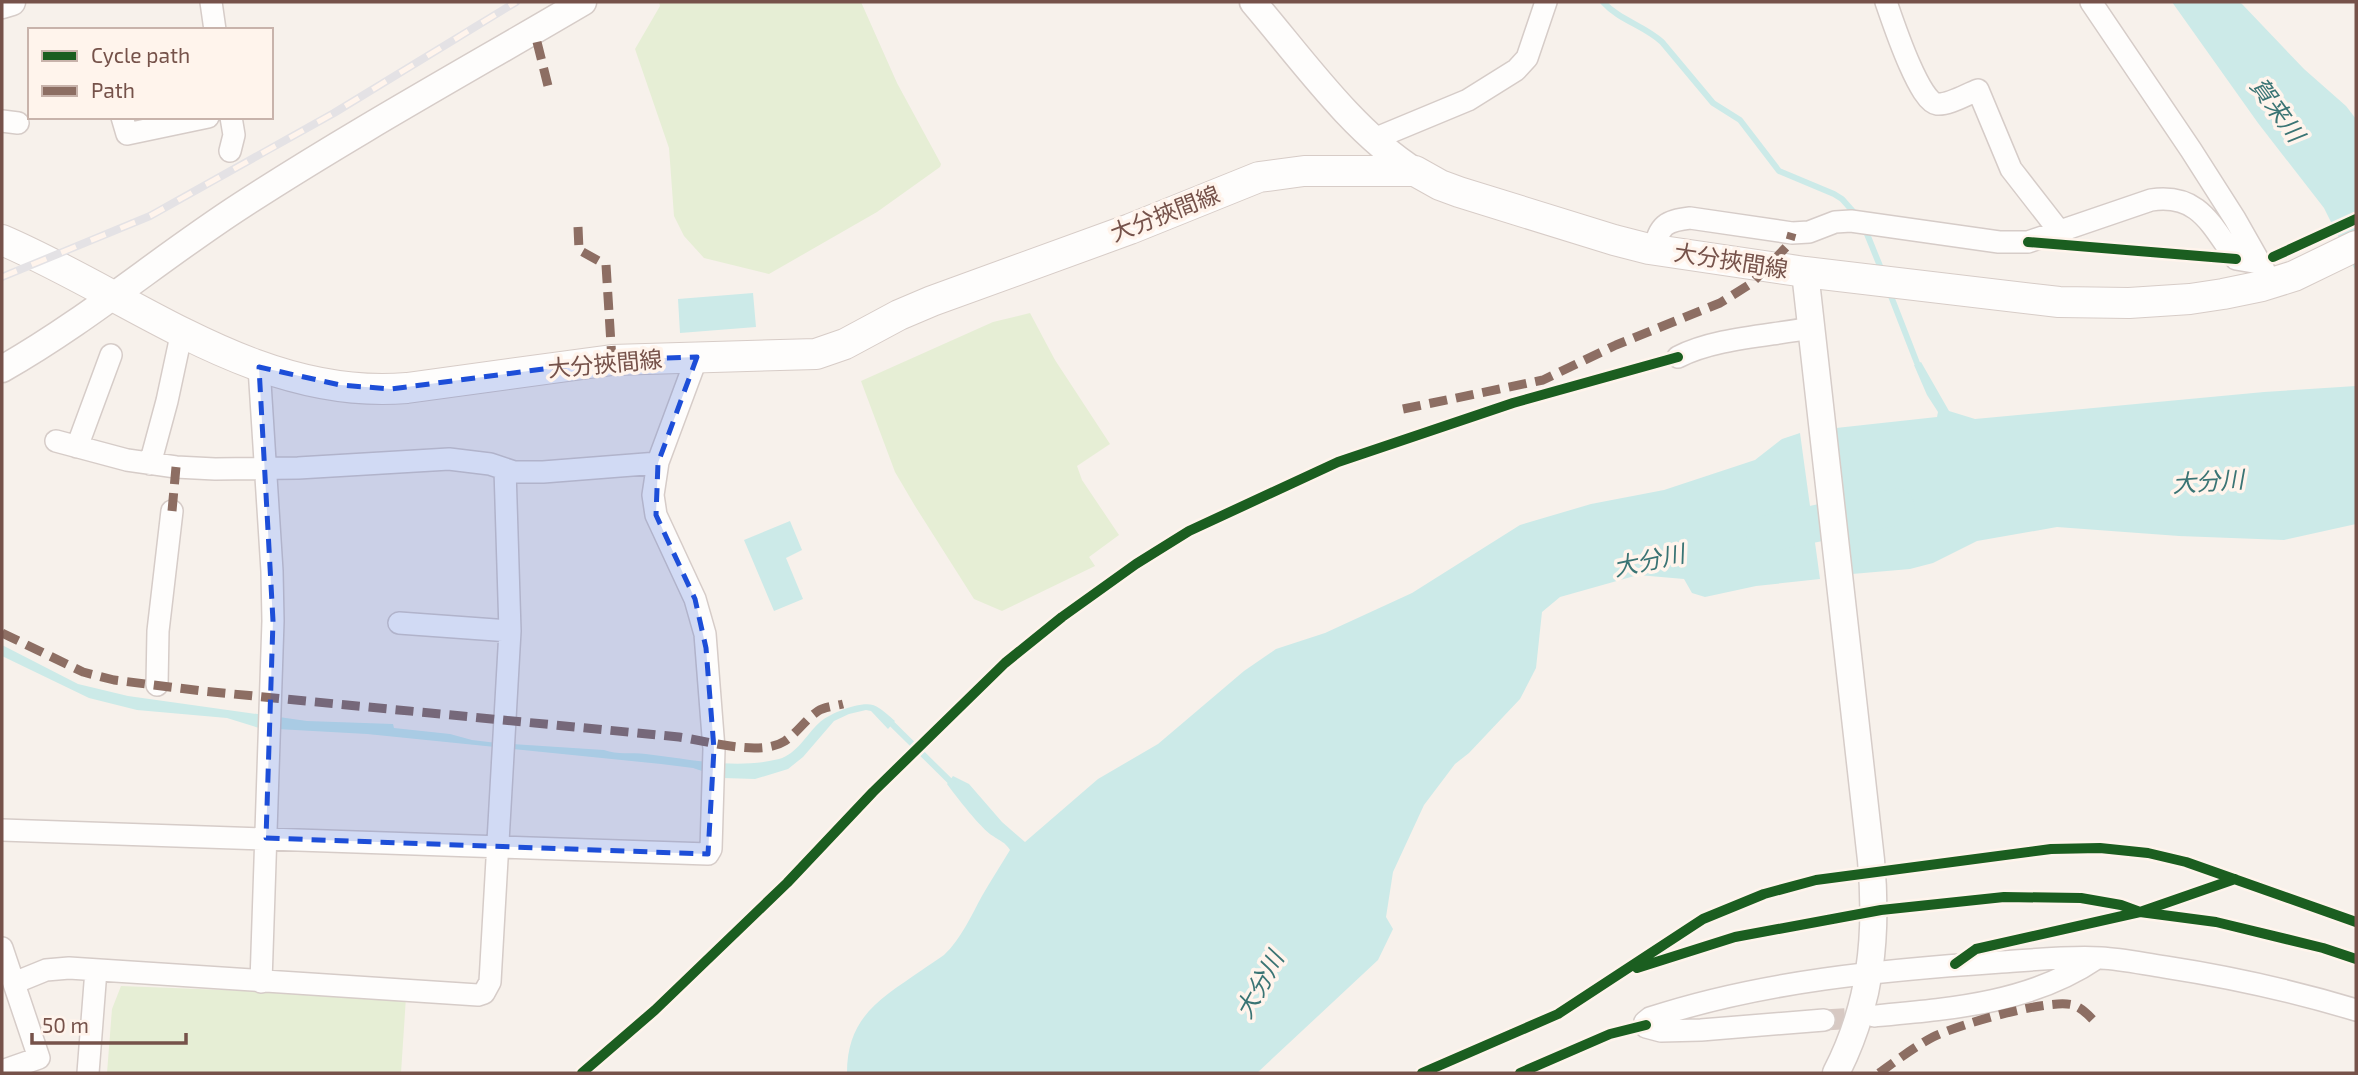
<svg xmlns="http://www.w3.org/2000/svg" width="2358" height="1075" viewBox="0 0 2358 1075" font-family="'Exo 2','Noto Sans JP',sans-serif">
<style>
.green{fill:#e6eed5}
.water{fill:#cceae8}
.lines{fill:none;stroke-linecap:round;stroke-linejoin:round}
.stream{stroke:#cceae8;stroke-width:6}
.river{stroke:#cceae8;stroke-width:37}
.minor-tunnel{stroke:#d7c9c3;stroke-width:21;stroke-dasharray:21 10;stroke-linecap:butt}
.minor-casing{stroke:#d6ccc8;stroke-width:24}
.tertiary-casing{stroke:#d6ccc8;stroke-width:29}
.secondary-casing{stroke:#d7ccc7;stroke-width:32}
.minor{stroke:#fefdfc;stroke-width:21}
.tertiary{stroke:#fefdfc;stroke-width:26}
.secondary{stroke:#fefdfc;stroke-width:30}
.rail-casing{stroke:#e4e2e5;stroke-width:8}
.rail{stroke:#fff4ec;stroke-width:5;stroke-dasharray:16;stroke-linecap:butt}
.quiet{stroke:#8d6e63;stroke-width:9;stroke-dasharray:18 9;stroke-linecap:butt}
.cycleway-casing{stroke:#fff4ec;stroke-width:15}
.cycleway{stroke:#1b5e20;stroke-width:10}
.marked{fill:#1d4ed8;fill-opacity:0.2;stroke:#1d4ed8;stroke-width:5;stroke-dasharray:14 9;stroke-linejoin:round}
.labels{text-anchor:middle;stroke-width:7;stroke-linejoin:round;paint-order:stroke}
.street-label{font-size:23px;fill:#76524a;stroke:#fff4ec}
.water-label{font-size:24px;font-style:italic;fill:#3a7474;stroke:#fff4ec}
</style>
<rect width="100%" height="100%" fill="#f7f1eb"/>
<!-- green -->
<path class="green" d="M659,2H861L897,83L941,164L940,167L877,212L769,274L704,258L684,236L674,216L669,148L635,49L660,6Z
M1030,313L1055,360L1110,444L1077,466L1082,480L1119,535L1089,557L1095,566L1002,611L974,599L915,506L895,472L861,381L993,322Z
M121,986L406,997L401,1073H107L112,1009Z"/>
<!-- water -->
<path class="water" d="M2172,2H2238L2242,4L2304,69L2346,106L2356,119V272L2324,208L2258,123Z
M753,293L756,327L680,333L678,299Z
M1921,362L1949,411L1975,419L2264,392L2356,386V524L2284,540L2179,536L2057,527L1977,541L1933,563L1910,569L1852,574L1836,428L1937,417L1938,412L1927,395L1914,365Z
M1800,433L1820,579L1756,586L1705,597L1692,593L1684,579L1638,575L1560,597L1542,612L1536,668L1520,699L1469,753L1455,764L1424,805L1393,872L1386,917L1393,929L1378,960L1257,1073H847C847,1017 880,999 922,970C929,965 937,960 944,955C961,939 971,916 982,896C991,880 1001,865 1010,850C1005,842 1000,841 993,836C981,829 956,796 947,784L953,776L969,784L1002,822L1025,842L1098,779L1158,744L1244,671L1276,649L1325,633L1412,593L1520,525L1591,504L1664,490L1755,460L1782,439Z
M790,521L802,550L786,558L803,599L774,611L744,540Z
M2,645L78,684L128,696L307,721L393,724L394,728L450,734L472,740L497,743L604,750C618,755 631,752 646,754C690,759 735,770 779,759C797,754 806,735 819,723C828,714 860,701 873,705C881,708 889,716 895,721L888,729L871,711L866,710L849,714L834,721L803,757L788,769L755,779L723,778L693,768L661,764L367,734L259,728L227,718L137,710L89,698L2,656Z"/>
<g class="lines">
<!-- stream -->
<path class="stream" d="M1603,2C1619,20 1645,26 1662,42L1713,103L1740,120L1779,171L1834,194L1842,199L1858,217
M1865,229L1882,271
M1889,291L1917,363
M888,720L955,786"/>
<!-- river -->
<path class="river" d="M1765,534L1896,507"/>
<!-- minor-tunnel -->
<path class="minor-tunnel" d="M1824,1020L1871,1017"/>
<defs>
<path id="minor" d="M211,2L215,30
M1886,2C1892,19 1919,102 1937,104C1949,105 1967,94 1978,90L2011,169L2060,232
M2091,2L2191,150L2235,219L2264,270
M122,117L127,134L208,117
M2,121L18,123
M1374,139L1468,100L1516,70L1527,58L1546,2
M230,151L234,135L231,117
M1654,249C1660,225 1665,221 1690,218L1792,233L1809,232L1835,222L1851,221L1999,242H2028L2151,200C2199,193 2211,225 2236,259L2259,263
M1678,357C1715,338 1768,336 1810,328
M259,367L272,571L273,621L261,982
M56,441L127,460L176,467L215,469L298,468L449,459L490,464L514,472H543L658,463
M77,447L111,355
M150,464L167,401L182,331
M399,623L510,631
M157,685L158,631L172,511
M2,830L708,854L711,849L714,749L705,634L695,599L656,515L653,495L658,462L697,357
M2,948L39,1058L2,1071
M14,983L46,970L69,968L478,995L484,993L490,982L510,631L505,469
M1874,1016C1951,1009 2031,1003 2097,958
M1824,1020L1701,1030L1661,1031L1646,1027L1645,1022L1650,1018C1763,981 1883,970 2001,962C2035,960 2067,956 2101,958C2122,959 2144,964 2165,967C2230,977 2293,991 2356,1010
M88,1073L96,970"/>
<path id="tertiary" d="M1253,2C1301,58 1352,131 1415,171
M2,5L12,2
M1805,272L1871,860C1878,936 1871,1005 1836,1073
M2,369C87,321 160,258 242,205C353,133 469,69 583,2"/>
<path id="secondary" d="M2,240C133,296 257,401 407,388L612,360L816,354L845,344L899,315L932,301L1130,229L1259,177L1304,171H1415L1440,185L1459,192L1614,240L1649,249L1805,272L2059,302L2129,303L2190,299L2223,294L2262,286L2294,276L2356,246"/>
</defs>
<!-- minor casing -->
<use href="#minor" class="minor-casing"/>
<!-- tertiary casing -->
<use href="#tertiary" class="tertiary-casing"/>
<!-- secondary casing -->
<use href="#secondary" class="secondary-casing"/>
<!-- minor -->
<use href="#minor" class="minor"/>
<!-- tertiary -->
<use href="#tertiary" class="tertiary"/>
<!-- secondary -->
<use href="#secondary" class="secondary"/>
<defs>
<path id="rail" d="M2,277L150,216L334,113L516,2"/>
</defs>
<!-- rail casing -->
<use href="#rail" class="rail-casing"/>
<!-- rail -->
<use href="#rail" class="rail"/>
<!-- quiet -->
<path class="quiet" d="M537,42L549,90L547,93
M578,227L579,250L606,265L612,360
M1403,409L1543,380L1616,345L1720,303L1752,283L1789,244L1792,233
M172,511L176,467
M2,633L83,672L114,680L202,691L679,737C708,741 760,757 785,741C797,733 806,719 818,711C824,707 835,706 843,704
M1879,1073C1896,1061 1914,1047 1933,1037C1957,1025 2049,998 2073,1005C2083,1008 2091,1018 2098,1025"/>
<defs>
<path id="cycleway" d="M2028,242L2236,259
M2273,257L2356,219
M1955,964L1976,949L2140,912L2235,879
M1637,968L1735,937L1881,910L2004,897L2081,898L2121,905L2140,912L2216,922L2323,948L2356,959
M582,1073L655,1010L787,883L873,792L1005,663L1062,617L1136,564L1189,531L1338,462L1513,403L1678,357
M1422,1073L1558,1014L1703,919L1764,894L1816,880L2051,849L2100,848L2148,853L2186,862L2356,922
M1520,1073L1610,1034L1646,1025"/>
</defs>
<!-- cycleway casing -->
<use href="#cycleway" class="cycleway-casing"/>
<!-- cycleway -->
<use href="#cycleway" class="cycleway"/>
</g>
<!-- marked area -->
<path class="marked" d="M697,357L658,463L656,515L695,599L706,648L714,749L708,854L266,838L273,621L259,367L340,385L391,389L612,360Z"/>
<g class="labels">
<!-- street labels -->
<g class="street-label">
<text transform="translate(1165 214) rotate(-21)" y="8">大分挾間線</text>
<text transform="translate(1731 261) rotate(9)" y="8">大分挾間線</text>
<text transform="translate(605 364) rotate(-5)" y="8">大分挾間線</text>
</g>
<!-- water labels -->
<g class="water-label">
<text transform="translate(2277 110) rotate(54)" y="8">賀来川</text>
<text transform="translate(2208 482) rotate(-4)" y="8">大分川</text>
<text transform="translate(1649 561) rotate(-12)" y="8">大分川</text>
<text transform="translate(1260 985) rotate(-61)" y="8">大分川</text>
</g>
</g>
<!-- border -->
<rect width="2358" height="1075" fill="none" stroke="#76524a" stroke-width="7"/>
<!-- legend -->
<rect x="28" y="28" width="245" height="91" fill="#fff4ec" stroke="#c8b3ab" stroke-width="2"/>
<rect x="42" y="51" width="35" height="10" fill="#1b5e20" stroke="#c8b3ab" stroke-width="2"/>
<text x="91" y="63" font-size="21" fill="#76524a">Cycle path</text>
<rect x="42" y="86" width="35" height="10" fill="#8d6e63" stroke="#c8b3ab" stroke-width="2"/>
<text x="91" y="98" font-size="21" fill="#76524a">Path</text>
<!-- scale -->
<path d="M32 1033v10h154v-10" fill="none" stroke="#76524a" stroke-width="3.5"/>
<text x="42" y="1033" font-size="21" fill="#76524a" stroke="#fff4ec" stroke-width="5" paint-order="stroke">50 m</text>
</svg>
